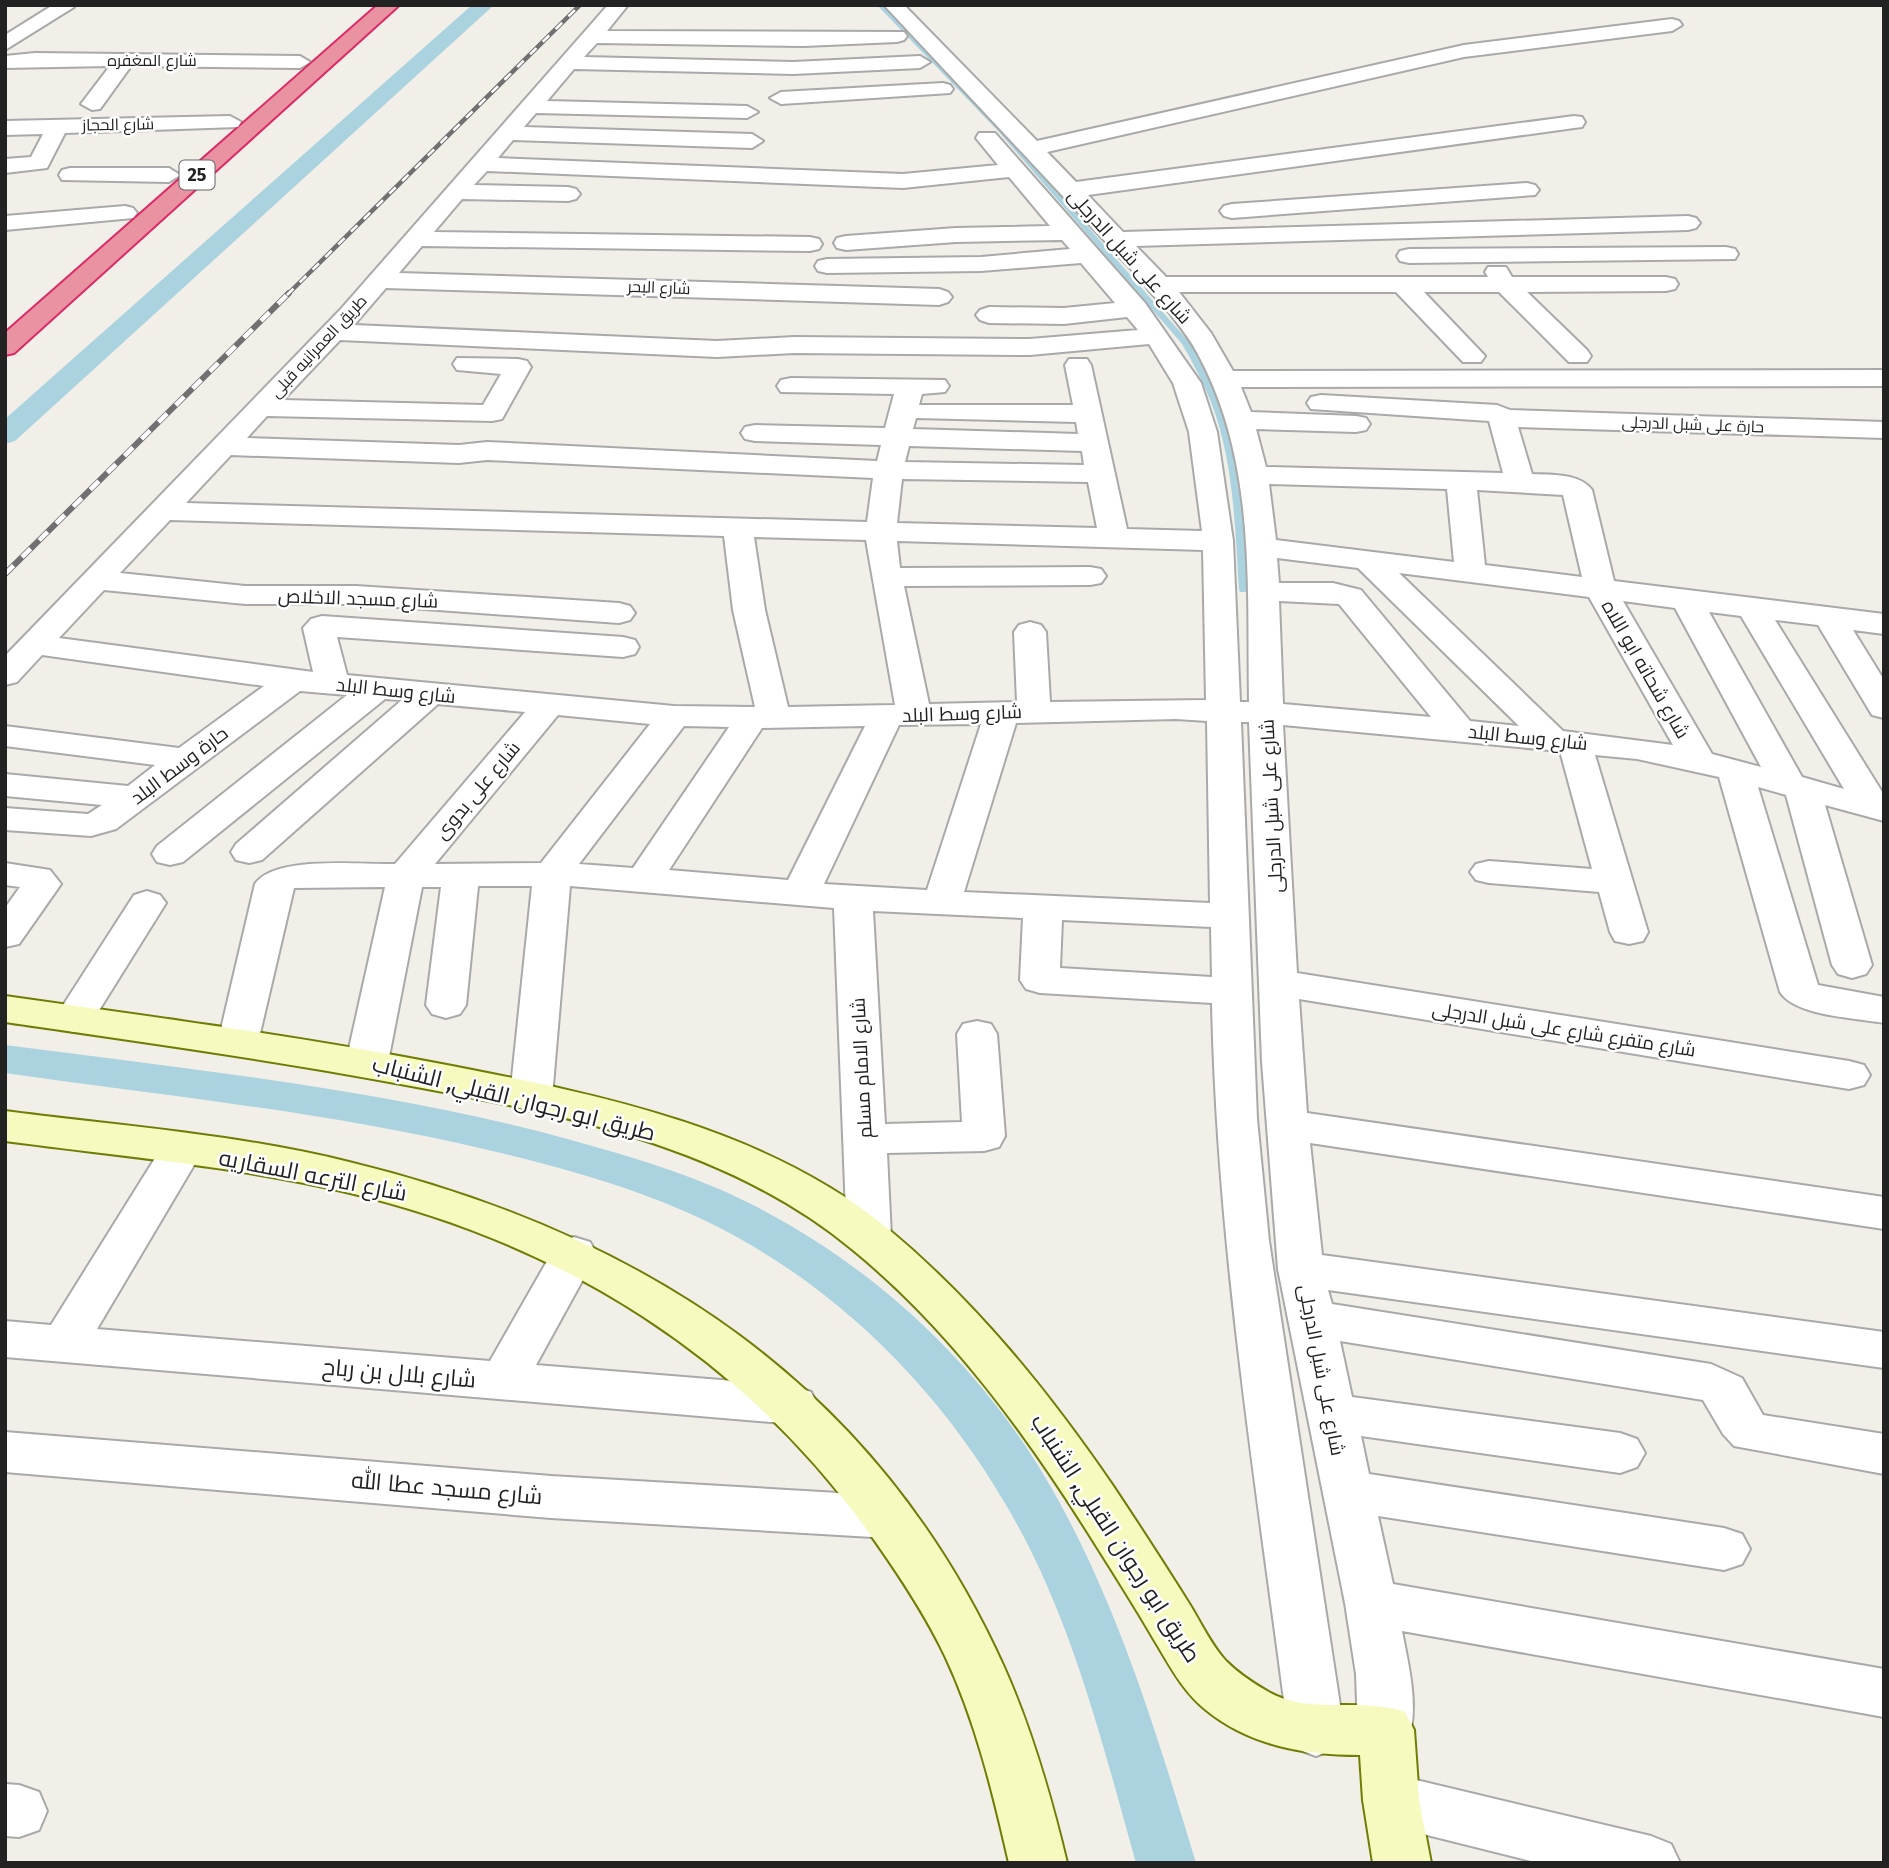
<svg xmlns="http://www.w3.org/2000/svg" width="1889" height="1868" viewBox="0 0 1889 1868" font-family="'Fira Sans',Cairo,sans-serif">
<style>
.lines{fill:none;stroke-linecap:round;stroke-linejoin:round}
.stream{fill:#aad3df;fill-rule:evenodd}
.canal{fill:#aad3df;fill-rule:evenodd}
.street-casing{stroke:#a9a9a9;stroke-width:4}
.secondary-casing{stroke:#707d05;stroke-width:4}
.highway-casing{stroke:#dc2a67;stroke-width:4}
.street{fill:#fff;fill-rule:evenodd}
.secondary{fill:#f7fabf;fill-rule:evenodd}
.highway{fill:#e892a2;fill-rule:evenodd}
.rail-far1-casing{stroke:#707070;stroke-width:4.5}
.rail-casing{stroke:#707070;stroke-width:6}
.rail-far1{stroke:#fff;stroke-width:2.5;stroke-dasharray:9;stroke-linecap:butt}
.rail{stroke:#fff;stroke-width:4.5;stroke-dasharray:12;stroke-linecap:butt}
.labels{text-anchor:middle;stroke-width:5;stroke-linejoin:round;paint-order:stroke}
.far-street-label{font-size:16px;fill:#222;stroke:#fff}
.shield{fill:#fff;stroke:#646464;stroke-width:2}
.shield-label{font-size:18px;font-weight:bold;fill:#222}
.street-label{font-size:19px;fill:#222;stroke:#fff}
.near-street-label{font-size:23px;fill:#222;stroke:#fff}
</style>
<rect width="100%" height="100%" fill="#f2efe9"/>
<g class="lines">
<!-- stream -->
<path class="stream" d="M877,5H884L1003,130L1190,343C1202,364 1214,384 1222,407C1242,466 1244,528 1249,590L1248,592H1240L1239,590C1235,528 1234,462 1211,402C1203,382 1193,363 1182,344L999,132Z"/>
<!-- canal -->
<path class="canal" d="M472,5H494L15,441L5,444V419Z
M5,1045C195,1070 386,1089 571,1140C632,1157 694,1175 751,1204C872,1265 976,1361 1045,1477C1116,1597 1156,1731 1196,1863H1136C1102,1742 1071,1614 1006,1505C937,1386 835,1285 712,1224C641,1189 564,1168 488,1150C329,1112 166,1096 5,1073Z"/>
<defs>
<path id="street" d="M53,5L74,7L5,50V35Z
M608,5H628L607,31L904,32L907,36L904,40L897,42L804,46L597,43L584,57L793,62L920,56L930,62L920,68L793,74L574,69L547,101L747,106L758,112L747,118L536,113L524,127L752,134L763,141L752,148L513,140L498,158L903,174L998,165L976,138L979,133H995L1145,303L1201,383L1217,432L1233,541L1240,702H1249C1247,586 1256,466 1201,360C1192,341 1178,324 1165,307C1159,300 1148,292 1145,284L884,5H904L1037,141L1464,45L1672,19L1679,21L1682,25L1672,31L1464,57L1047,152L1076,182L1574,116L1582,117L1585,122L1582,127L1574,128L1088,195L1123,232L1688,216L1696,218L1700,223L1696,228L1688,230L1136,246L1166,277H1488L1485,272L1488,267H1506L1512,277H1666L1675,279L1678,284L1675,289L1666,291L1527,292L1587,350L1591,356L1587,362H1569L1499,292H1424L1485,356L1481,362H1463L1396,292H1179L1211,333L1233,371L1884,370V386L1241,387L1251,412L1356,416L1366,418L1370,424L1366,430L1356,432L1256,429L1266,467L1503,473L1489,421L1311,409L1307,403L1311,397L1321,395L1497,405L1510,410L1884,422V438L1518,427L1532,474C1551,475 1580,473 1592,490L1614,581L1884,614V634L1853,630L1884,680V718L1872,715L1818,625L1775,620L1884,795V821L1825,805L1872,965L1866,974L1852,978L1838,974L1832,965L1786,795L1758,787L1818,985L1884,997V1023C1856,1018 1795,1016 1780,992L1719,777L1637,759L1595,755L1648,932L1643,941L1629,944L1615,941L1610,932L1599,892L1489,883L1476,880L1470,872L1476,864L1489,861L1592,869L1560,751L1283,725L1297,973L1849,1061L1864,1065L1870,1075L1864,1085L1849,1089L1299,999L1307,1113L1884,1197V1229L1310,1143L1322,1255L1884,1332V1368L1328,1290L1332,1304L1711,1364L1742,1378L1763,1415L1884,1434V1474L1734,1446L1723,1434L1703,1400L1340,1341L1352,1397L1620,1433L1637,1439L1645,1453L1637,1467L1620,1473L1361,1436L1369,1474L1724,1528L1742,1534L1750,1549L1742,1564L1724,1570L1378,1516L1393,1584L1884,1669V1717L1402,1631C1409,1668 1421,1713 1405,1748L1386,1755L1367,1748L1358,1730L1356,1674L1345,1603L1278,1269L1262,1062L1249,722H1241L1257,1119L1269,1241L1344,1731L1335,1749L1316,1756L1297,1749L1288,1731C1257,1489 1217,1247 1212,1003L1040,993L1026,989L1020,980L1023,918L873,911L885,1124L962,1122L957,1034L963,1024L977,1021L991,1024L997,1034L1005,1136L999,1147L984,1151L887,1153L891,1237L885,1249L869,1253L853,1249L847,1237L834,908L570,886L552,1097L546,1107L531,1111L516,1107L510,1097L532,886H478L466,1005L460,1014L446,1018L432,1014L426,1005L441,887H422L388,1062L382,1072L367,1076L352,1072L346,1062L385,887L294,888L258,1042L252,1052L238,1056L224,1052L218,1042L255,884C275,855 361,865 395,864L525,712L438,704L262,860L249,863L236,860L231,852L236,844L402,700L385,699L183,862L170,865L157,862L152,854L157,846L347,695L300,691L116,829L91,836L5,830V808L88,814L102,805L5,796V774L128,786L155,765L5,746V726L179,748L264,686L42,655L17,682L5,685V656L340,310ZM487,171L903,188L1009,177L1050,226L956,228L846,236L837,238L834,243L837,248L846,250L956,242L1062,240L1070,249L981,257L827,259L818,261L815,266L818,271L827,273L981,271L1081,263L1115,303L1064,308L989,307L980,310L976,315L980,320L989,323L1064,324L1127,317L1138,330L1030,339L794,337L717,341L354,325L386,288L939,305L948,302L952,297L948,292L939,289L399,273L422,246L810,251L819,249L822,244L819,239L810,237L434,232L462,199L568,201L576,199L580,194L576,189L568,187L474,185ZM340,340L717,357L794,353L1030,355L1149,344L1173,383L1189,432L1202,531L1127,529L1091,365L1087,359H1069L1065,365L1073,405H919L922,394L945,392L949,386L945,380L791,378L781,380L777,386L781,392L894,394L885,428L755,425L745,427L741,433L745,439L755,441L881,445L877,461L487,442L459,445L247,438L267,416L492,421L502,419L531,367L527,361L518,359L457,358L453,364L457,370L501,374L483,405L283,400ZM916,418L1076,422L1078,434L913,429ZM909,446L1082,451L1084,465L905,462ZM231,455L459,463L487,460L873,478L867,522L186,503ZM902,479L1088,482L1097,528L897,523ZM1269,484L1447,489L1454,562L1276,540ZM1477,490L1563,495L1582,577L1485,565ZM170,520L724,536L733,610L755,707L674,706L347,675L337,637L623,657L635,654L639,647L635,640L623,637L322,616L311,619L303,628L313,672L59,638L104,590L245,604H356L619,623L630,620L635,613L630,606L619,603L356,586H245L120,573ZM754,537L866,540L895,705L788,707L765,610ZM897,541L1203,550L1206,700L1050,702L1046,632L1041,625L1030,622L1019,625L1014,632L1017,702L929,704L904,586L1090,585L1101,583L1106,576L1101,569L1090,567L900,568ZM1277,558L1358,568L1519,726L1470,721L1361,590L1333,583H1279ZM1399,573L1589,597L1673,745L1563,731ZM1279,601L1339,604L1431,717L1283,704ZM1623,601L1675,608L1761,767L1712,754ZM1709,612L1741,616L1844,789L1802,777ZM558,715L650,724L541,863L435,864ZM1176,719L1207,721L1210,903L964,892L1016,723ZM981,724L927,890L824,884L899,725ZM684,726L729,727L633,868L579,864ZM865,726L788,880L669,870L762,728ZM1062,920L1211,927L1212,977L1060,968Z
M35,53L300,56L310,62L300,68L131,66L100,109L92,110L81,104L110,66L5,68V56Z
M943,83L950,85L953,89L950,93L781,104L770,98L781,92Z
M230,116L241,122L238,127L65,133L47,168L5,173V159L31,157L43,134L5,135V121Z
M70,168H169L180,175L169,182L62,180L59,175L62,170Z
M1527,183L1535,185L1539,190L1535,195L1232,218L1224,216L1220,211L1224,206L1232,204Z
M125,206L133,208L137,213L133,218L5,230V216Z
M1726,247L1735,249L1738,254L1735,259L1409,263L1400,261L1397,256L1400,251L1409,249Z
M5,863L50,870L61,884L19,944L5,947V908L20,887L5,885Z
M147,891L160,895L166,903L88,1028L74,1032L60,1028L54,1019L60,1010L134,895Z
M182,1135L197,1139L203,1150L97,1329L490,1361L558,1242L574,1237L590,1242L597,1254L536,1365L794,1386L811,1392L818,1405L811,1418L794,1424L5,1357V1321L51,1325L167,1139Z
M5,1432L551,1476L889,1496L907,1502L914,1517L907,1532L889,1538L551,1518L5,1472Z
M1391,1774L1651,1836L1671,1844L1680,1863H1539L1391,1826L1371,1818L1363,1800L1371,1782Z
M5,1784L19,1785L39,1792L47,1811L39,1830L19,1837L5,1836Z"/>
<path id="secondary" d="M5,996C155,1017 304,1037 452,1066C601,1095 767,1129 887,1228C976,1302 1048,1391 1113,1486C1139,1525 1165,1565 1190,1605C1201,1623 1212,1646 1226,1661C1238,1673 1253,1683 1267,1691C1309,1716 1361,1696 1405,1712L1414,1730L1419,1800L1431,1863H1373L1363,1800L1360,1755C1305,1755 1250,1746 1206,1710C1182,1691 1169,1664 1153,1638C1135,1607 1116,1577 1097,1547C1029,1438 953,1332 853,1250C726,1144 553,1112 395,1083C266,1059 135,1041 5,1022Z
M5,1111C120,1126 237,1134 349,1162C644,1234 876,1384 1004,1667C1032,1730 1051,1796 1067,1863H1009C993,1793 976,1722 945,1656C926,1616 901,1578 875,1541C747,1358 563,1243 346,1192C234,1166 119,1156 5,1141Z"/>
<path id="highway" d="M378,5H399L14,353L5,355V333Z"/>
</defs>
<!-- street casing -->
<use href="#street" class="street-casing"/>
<!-- secondary casing -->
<use href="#secondary" class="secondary-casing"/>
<!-- highway casing -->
<use href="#highway" class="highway-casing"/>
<!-- street -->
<use href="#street" class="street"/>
<!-- secondary -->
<use href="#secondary" class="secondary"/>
<!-- highway -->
<use href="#highway" class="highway"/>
<defs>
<path id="rail-far1" d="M287,295L580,5"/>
<path id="rail" d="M5,574L289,293"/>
</defs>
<!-- rail-far1 casing -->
<use href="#rail-far1" class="rail-far1-casing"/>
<!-- rail casing -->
<use href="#rail" class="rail-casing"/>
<!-- rail-far1 -->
<use href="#rail-far1" class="rail-far1"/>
<!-- rail -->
<use href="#rail" class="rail"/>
</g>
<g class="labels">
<!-- far-street labels -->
<g class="far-street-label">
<text x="152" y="66">شارع المغفره</text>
<text transform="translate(118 124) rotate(-1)" y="6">شارع الحجاز</text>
<text transform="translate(659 287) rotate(2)" y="6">شارع البحر</text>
<text transform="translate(318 346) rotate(-47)" y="6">طريق العمرانيه قبلى</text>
<text transform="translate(1693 424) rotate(2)" y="6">حارة على شبل الدرجلى</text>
</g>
<!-- shield labels -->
<rect class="shield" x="179.5" y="160.5" width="35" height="29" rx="5"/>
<g class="shield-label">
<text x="197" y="181">25</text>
</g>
<!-- street labels -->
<g class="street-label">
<text transform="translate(1130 256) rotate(48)" y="7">شارع على شبل الدرجلى</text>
<text transform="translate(358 598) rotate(2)" y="7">شارع مسجد الاخلاص</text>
<text transform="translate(1646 669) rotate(60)" y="7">شارع شحاته ابو اللاه</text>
<text transform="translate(396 690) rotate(6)" y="7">شارع وسط البلد</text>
<text transform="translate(962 713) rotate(-2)" y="7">شارع وسط البلد</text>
<text transform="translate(1528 737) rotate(6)" y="7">شارع وسط البلد</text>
<text transform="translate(179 765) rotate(-37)" y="7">حارة وسط البلد</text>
<text transform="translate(477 790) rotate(-50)" y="7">شارع على بدوى</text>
<text transform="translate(1271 806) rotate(-93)" y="7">شارع على شبل الدرجلى</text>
<text transform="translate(1564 1029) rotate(9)" y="7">شارع متفرع شارع على شبل الدرجلى</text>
<text transform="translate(861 1068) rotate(-93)" y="7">شارع الامام مسلم</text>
<text transform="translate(1322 1370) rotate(79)" y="7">شارع على شبل الدرجلى</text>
</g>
<!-- near-street labels -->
<g class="near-street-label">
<text transform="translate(514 1098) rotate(14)" y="8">طريق ابو رجوان القبلي, الشنباب</text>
<text transform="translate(313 1175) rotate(11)" y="8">شارع الترعه السقاريه</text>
<text transform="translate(399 1373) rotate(5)" y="8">شارع بلال بن رباح</text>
<text transform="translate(447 1488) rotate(5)" y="8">شارع مسجد عطا الله</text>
<text transform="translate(1116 1538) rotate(57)" y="8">طريق ابو رجوان القبلي, الشنباب</text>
</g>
</g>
<!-- border -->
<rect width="1889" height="1868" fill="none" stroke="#222222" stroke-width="14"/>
</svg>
